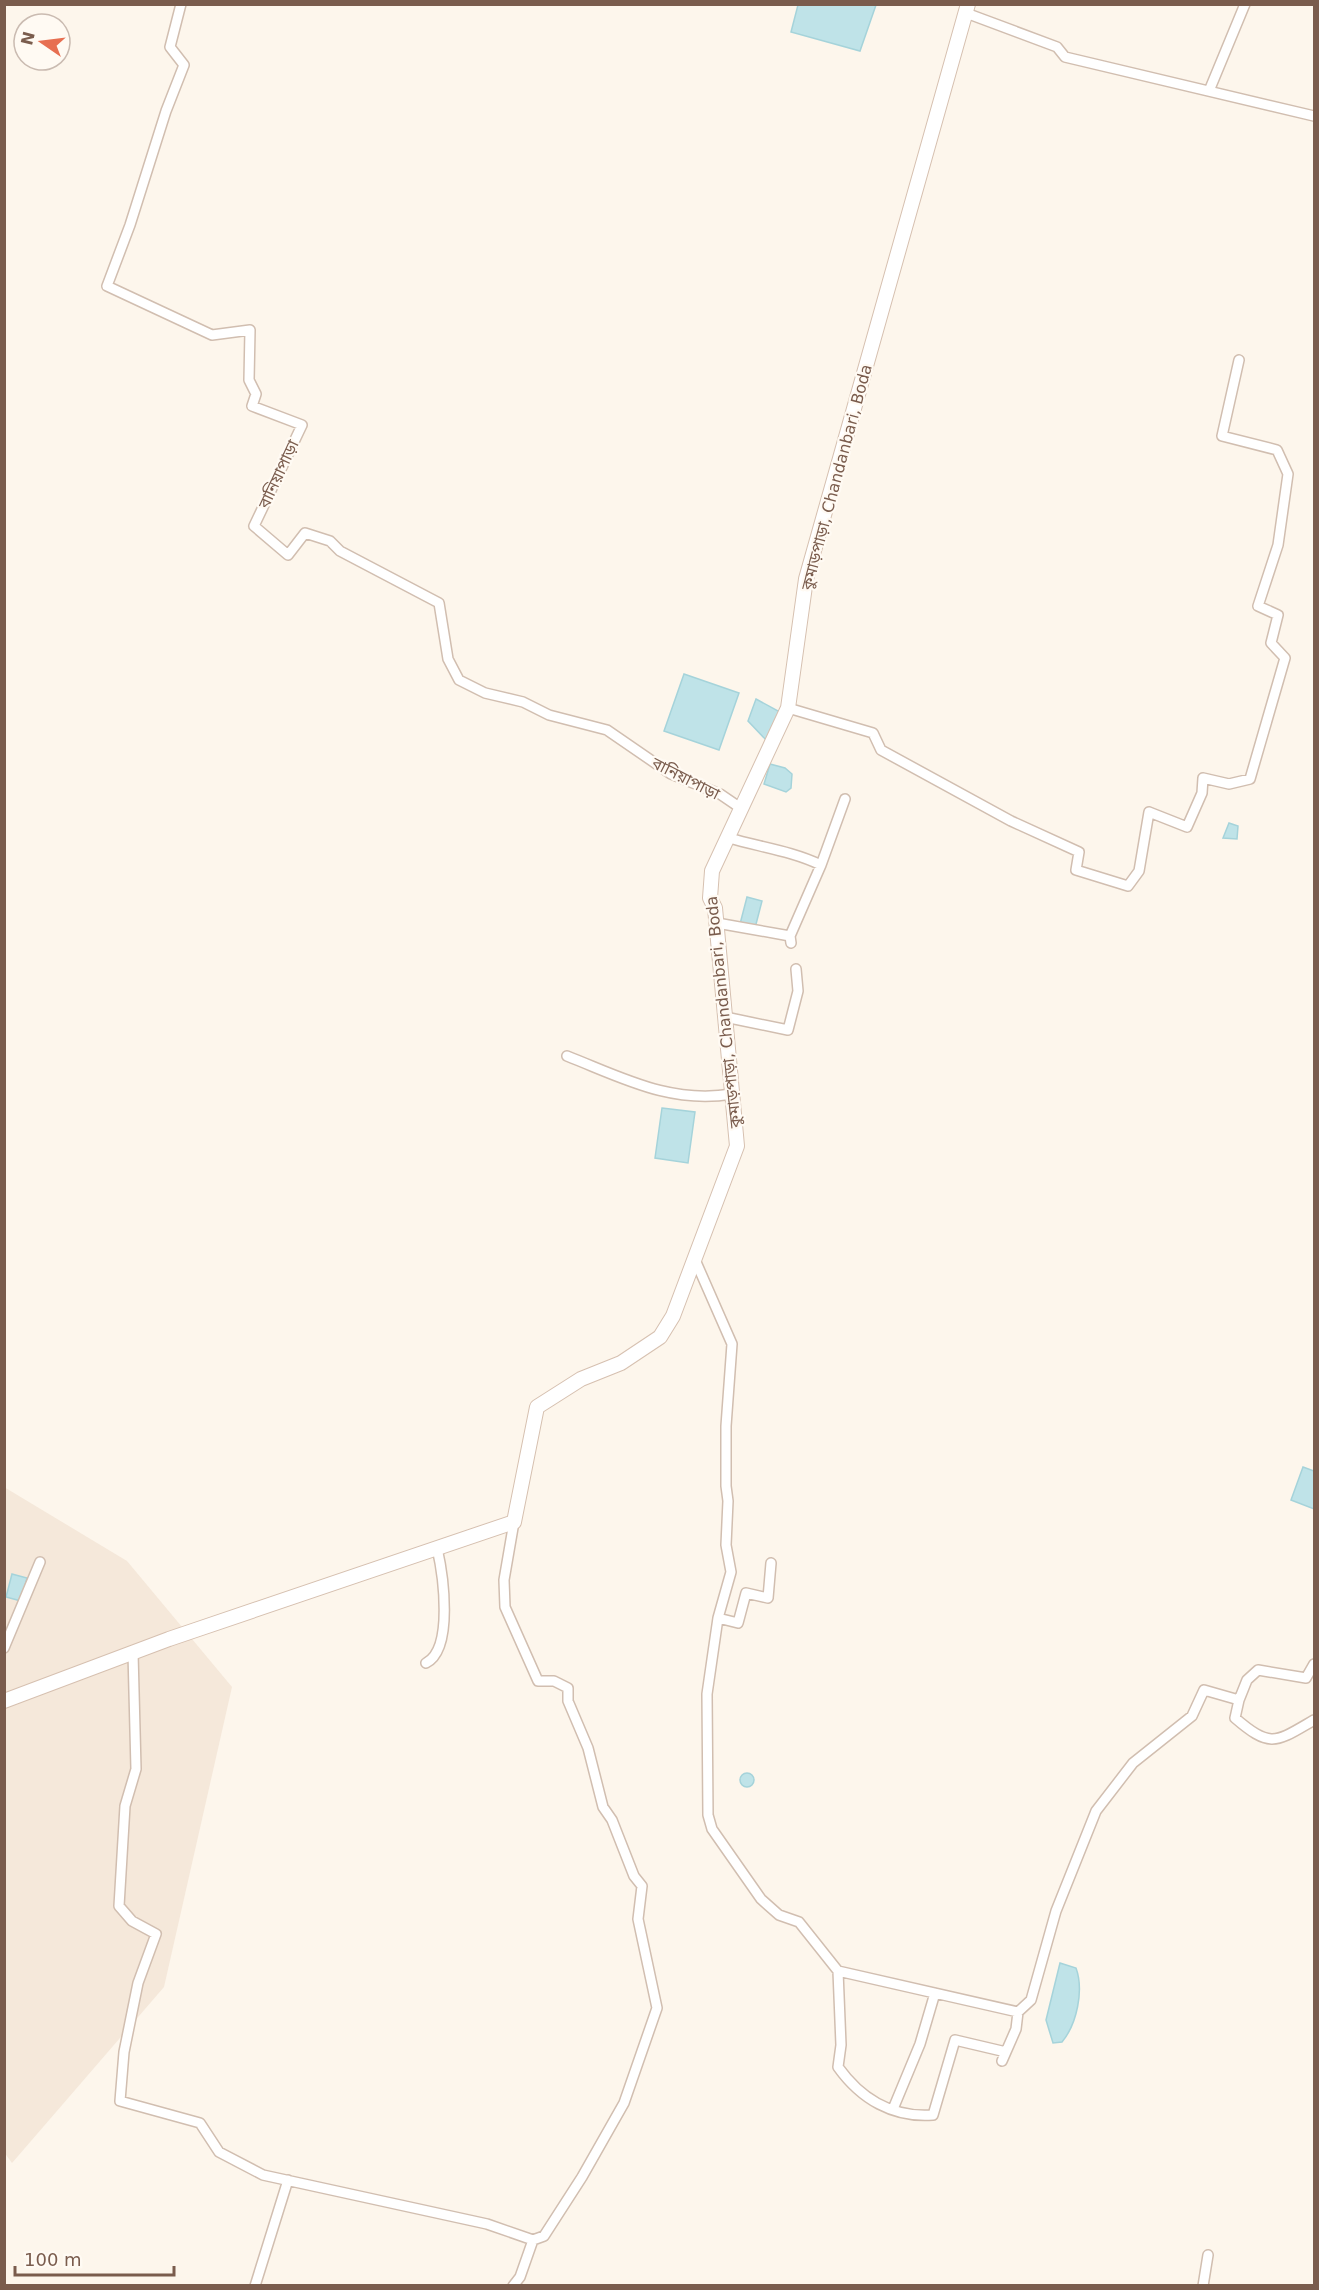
<svg xmlns="http://www.w3.org/2000/svg" width="1319" height="2290" viewBox="0 0 1319 2290" font-family="'DejaVu Sans','Noto Sans Bengali',sans-serif">
<style>
.residential{fill:#f5e8da}
.water{fill:#bfe3e8;stroke:#a5d3da;stroke-width:1.5}
.lines{fill:none;stroke-linecap:round;stroke-linejoin:round}
.street-casing{stroke:#d1beb0;stroke-width:12}
.secondary-casing{stroke:#d6c0b0;stroke-width:16}
.street{stroke:#fff;stroke-width:9}
.secondary{stroke:#fff;stroke-width:14}
.labels{text-anchor:middle;stroke-width:4.5;stroke-linejoin:round;paint-order:stroke}
.street-label{font-size:16px;fill:#7a5c4d;stroke:#fffaf3}
</style>
<rect width="100%" height="100%" fill="#fdf6ec"/>
<!-- residential -->
<path class="residential" d="M4,1487L127,1561L232,1687L164,1987L12,2163L4,2152Z"/>
<!-- water -->
<path class="water" d="M798,5V4L876,5L860,51L791,32Z
M684,674L739,693L719,750L664,731Z
M756,699L780,712L767,741L748,721Z
M770,764L785,768L792,774L791,788L786,792L764,784Z
M1229,823L1238,826L1237,839L1223,838Z
M747,897L762,901L755,928L740,924Z
M662,1108L695,1112L688,1163L655,1158Z
M1303,1467L1314,1471V1509L1291,1500Z
M12,1574L27,1578L21,1601L6,1597Z
M740 1780a7 7 0 1 1 14 0a7 7 0 1 1-14 0Z
M1060,1963L1076,1968C1084,1990 1077,2024 1062,2042L1053,2043L1046,2020Z"/>
<g class="lines">
<defs>
<path id="street" d="M181,4L170,47L184,65L166,111L130,225L107,286L212,335L250,330L249,380L256,394L252,406L302,425L254,526L288,555L305,533L330,541L340,551L439,603L448,659L459,680L485,693L523,702L549,715L607,730L671,774L720,794L742,809
M966,13L1057,47L1065,57L1314,116
M1209,91L1245,4
M788,708L873,733L881,750L1011,821L1079,852L1076,870L1128,886L1139,871L1149,812L1187,827L1202,793L1203,778L1229,784L1250,779L1285,658L1271,643L1278,615L1258,606L1278,545L1288,474L1277,450L1222,436L1239,360
M729,838C760,847 792,851 821,865L790,936L791,943
M821,865L845,799
M717,923L790,936
M725,1017L788,1030L798,991L796,969
M567,1056C623,1078 670,1104 732,1094
M696,1262L732,1344L726,1426V1486L728,1501L726,1545L731,1572L718,1618L707,1694L708,1815L712,1829L761,1899L779,1915L799,1922L838,1971L841,2045L838,2067C861,2099 893,2118 933,2115L955,2040L1006,2052
M718,1618L738,1623L746,1593L768,1598L771,1563
M4,1648L40,1562
M133,1653L136,1769L125,1806L119,1906L132,1921L156,1934L138,1983L124,2052L120,2101L200,2123L219,2152L263,2175L487,2224L533,2240L544,2236L582,2177L624,2103L657,2008L638,1919L642,1886L634,1876L612,1820L603,1807L588,1748L568,1701V1688L554,1681H538L505,1607L504,1580L514,1522
M426,1663C454,1649 443,1574 437,1548
M1239,1700L1247,1680L1258,1670L1306,1678L1314,1664
M838,1971L1018,2012L1016,2029L1002,2061
M1018,2012L1031,2000L1056,1911L1096,1811L1133,1763L1192,1716L1204,1690L1239,1700L1235,1718C1271,1749 1276,1742 1314,1720
M893,2109L920,2044L935,1993
M255,2286L288,2180
M513,2286L520,2277L533,2240
M1203,2286L1208,2255"/>
<path id="secondary" d="M4,1701L169,1639L514,1522L537,1407L581,1379L621,1363L660,1337L673,1316L737,1146L715,908L710,898L712,871L788,708L806,579L968,4"/>
</defs>
<!-- street casing -->
<use href="#street" class="street-casing"/>
<!-- secondary casing -->
<use href="#secondary" class="secondary-casing"/>
<!-- street -->
<use href="#street" class="street"/>
<!-- secondary -->
<use href="#secondary" class="secondary"/>
</g>
<g class="labels">
<!-- street labels -->
<g class="street-label">
<text transform="translate(278 474) rotate(-65)" y="6">বানিয়াপাড়া</text>
<text transform="translate(836 477) rotate(-75)" y="6">কুমাড়পাড়া, Chandanbari, Boda</text>
<text transform="translate(686 778) rotate(27)" y="6">বানিয়াপাড়া</text>
<text transform="translate(723 1012) rotate(-96)" y="6">কুমাড়পাড়া, Chandanbari, Boda</text>
</g>
</g>
<!-- border -->
<rect width="1319" height="2290" fill="none" stroke="#7a5c4d" stroke-width="12"/>
<!-- north arrow -->
<g transform="translate(42 42) rotate(284)"><circle r="28" fill="#fffaf3" stroke="#cabbb1" stroke-width="1.5"/>
<path d="M0-4.5L10 22L0 15L-10 22Z" fill="#e76f51"/>
<text y="-9" font-size="16" font-weight="bold" text-anchor="middle" fill="#7a5c4d">N</text>
</g>
<!-- scale -->
<path d="M15 2266v9h159v-9" fill="none" stroke="#7a5c4d" stroke-width="3"/>
<text x="24" y="2266" font-size="18" fill="#7a5c4d" stroke="#fffaf3" stroke-width="4.5" paint-order="stroke">100 m</text>
</svg>
